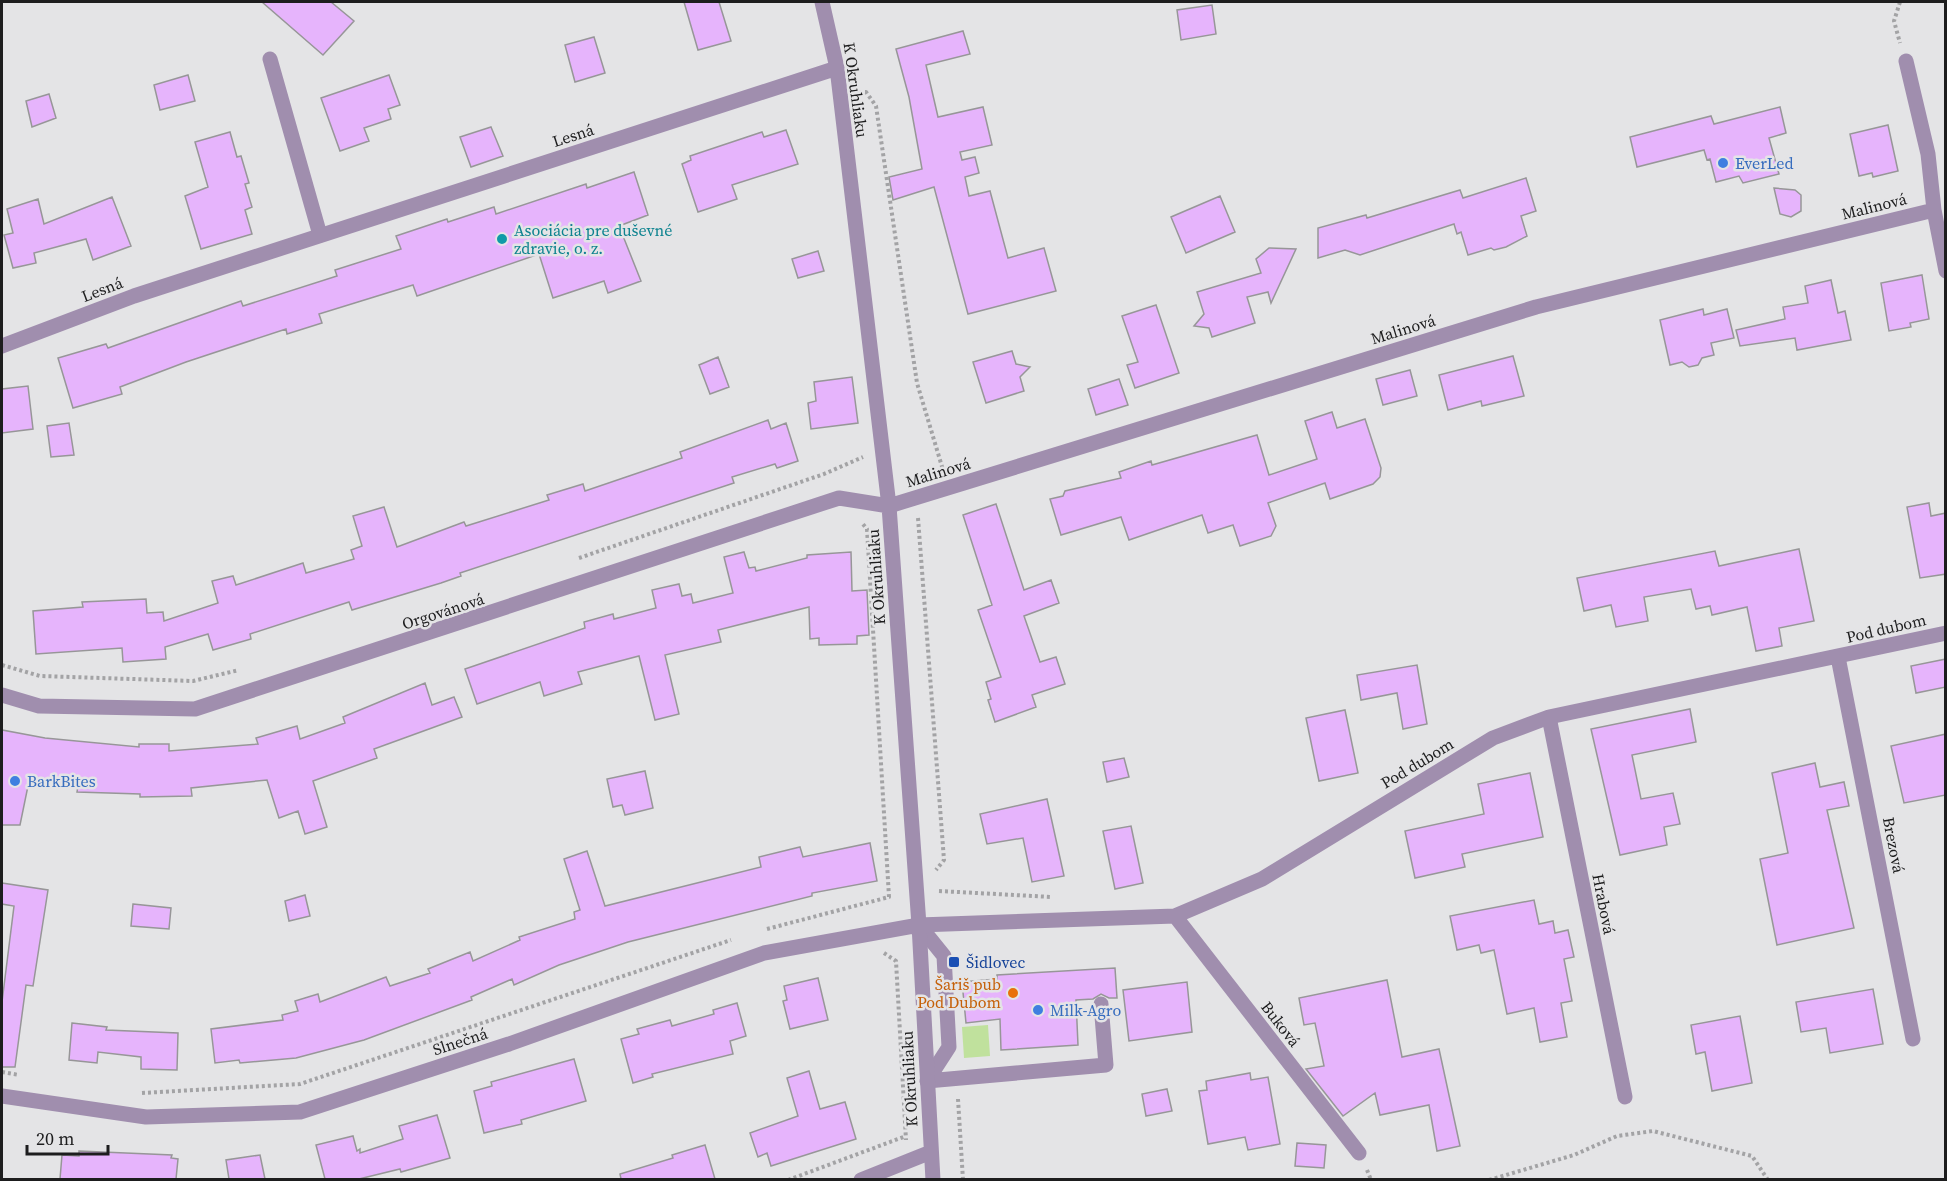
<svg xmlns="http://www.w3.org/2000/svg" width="1947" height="1181" viewBox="0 0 1947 1181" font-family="'Source Serif 4',serif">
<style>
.green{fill:#c0e19d}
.building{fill:#e6b4fc;stroke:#979698;stroke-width:1.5}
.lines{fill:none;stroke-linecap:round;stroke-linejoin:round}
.path{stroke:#a3a3a5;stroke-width:4;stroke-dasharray:3 3;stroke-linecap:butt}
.service{stroke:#a08eae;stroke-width:15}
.minor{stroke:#a08eae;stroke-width:15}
.shop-dot{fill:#3f7fe0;stroke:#e4e4e6;stroke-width:2}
.culture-dot{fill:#0f9aa8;stroke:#e4e4e6;stroke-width:2}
.transit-dot{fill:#1a4fb4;stroke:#e4e4e6;stroke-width:2}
.food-dot{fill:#e8710a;stroke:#e4e4e6;stroke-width:2}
.labels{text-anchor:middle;stroke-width:5;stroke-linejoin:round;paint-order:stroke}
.street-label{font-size:16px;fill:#1d1d1e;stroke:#e4e4e6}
.shop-label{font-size:16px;fill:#366cbe;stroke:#e4e4e6;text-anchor:start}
.culture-label{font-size:16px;fill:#0d838f;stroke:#e4e4e6;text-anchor:start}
.transit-label{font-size:16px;fill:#164399;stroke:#e4e4e6;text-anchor:start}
.food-label{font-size:16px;fill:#c56008;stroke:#e4e4e6;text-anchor:end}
</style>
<rect width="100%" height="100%" fill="#e4e4e6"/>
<!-- green -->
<path class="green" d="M988,1025L990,1056L964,1058L962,1027Z"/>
<!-- building -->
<path class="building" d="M262,2H331L354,21L323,55Z
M684,2H719L731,41L698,50Z
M1212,5L1216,34L1181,40L1177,10Z
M963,31L970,54L926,65L938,117L983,107L992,145L960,152L962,160L975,157L979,173L965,177L969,196L990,191L1008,258L1044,248L1056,291L968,314L934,187L893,200L889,177L922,169L909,97L896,49Z
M594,37L605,73L575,82L565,45Z
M188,75L195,101L160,110L154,85Z
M389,75L400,105L388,109L391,119L364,128L369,141L340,151L321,98Z
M49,94L56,118L32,127L26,101Z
M1780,107L1786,133L1769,138L1779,174L1743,183L1739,176L1716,182L1710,159L1707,160L1704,150L1637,167L1630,137L1711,116L1714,124Z
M1888,125L1898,171L1873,177L1872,173L1859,176L1850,134Z
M491,127L503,156L471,167L460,137Z
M786,130L798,164L732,185L737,199L698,212L682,164L691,160L690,156L762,132L764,137Z
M230,132L237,157L241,156L249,183L245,184L252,207L245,210L252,234L201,249L185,196L208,187L195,142Z
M634,172L648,215L619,226L641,281L608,293L604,281L553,298L539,254L417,296L413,285L319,314L322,323L287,334L286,329L186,362L120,387L122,394L73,408L58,358L106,344L108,348L241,301L243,306L337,276L335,270L401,249L396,236L447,219L448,222L494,207L496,214L586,184L587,188Z
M1526,178L1536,211L1521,216L1527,236L1506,247L1494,250L1491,248L1468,255L1461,232L1457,234L1454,224L1360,255L1345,250L1318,258V228L1366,215L1367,218L1460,190L1463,198Z
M1774,188L1795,190L1801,195V211L1791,217L1780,214Z
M1220,196L1235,232L1186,253L1171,217Z
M112,197L131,246L93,260L86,239L34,253L36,263L13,268L4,235L13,233L7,209L38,199L44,224Z
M1269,248L1296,249L1271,303L1268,292L1247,297L1255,323L1212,337L1209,328L1194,326L1204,314L1197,292L1261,273L1256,259Z
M818,251L824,271L798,278L792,259Z
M1922,275L1929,319L1910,323L1911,327L1889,331L1881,283Z
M1831,280L1838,313L1845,311L1851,340L1797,350L1795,338L1740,346L1736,330L1785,319L1783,307L1808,303L1805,286Z
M1156,305L1179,373L1135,388L1127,365L1138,362L1122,316Z
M1703,309L1704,315L1727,309L1734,338L1711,343L1714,355L1702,358L1698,365L1689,367L1682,362L1670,365L1660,320Z
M1012,351L1016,364L1030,367L1020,377L1024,391L986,403L973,362Z
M1513,356L1524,396L1482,406L1481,401L1448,410L1439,375Z
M718,357L729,387L710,394L699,365Z
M1410,370L1417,396L1383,405L1376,379Z
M852,377L858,423L811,429L808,403L816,401L814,382Z
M1119,379L1128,405L1096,415L1088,389Z
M28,386L33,429L2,433V389Z
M1332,412L1337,428L1365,419L1381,468L1380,477L1373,484L1330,499L1325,483L1268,503L1276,526L1271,536L1240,546L1233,525L1208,533L1202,515L1129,540L1121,517L1061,535L1050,499L1063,496L1065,491L1121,478L1119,472L1151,461L1152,465L1257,435L1269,475L1317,459L1305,421Z
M768,420L771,429L786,423L798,461L777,468L775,464L732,477L734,483L460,573L461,576L441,583L352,610L349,602L250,634L251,639L213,650L208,634L165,647L166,659L123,662L122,648L36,654L33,611L83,607L82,602L146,599L147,613L163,612L164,621L218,603L212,581L233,576L236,585L303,563L306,573L354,559L351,550L362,546L353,516L384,507L397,547L464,522L466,526L549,500L547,495L583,484L585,491L682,458L680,452Z
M69,423L74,455L51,457L47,426Z
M1929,503L1931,516L1946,513V574L1920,578L1907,507Z
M996,504L1024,590L1051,580L1059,603L1024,616L1040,662L1056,657L1065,684L1032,695L1036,707L995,722L988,700L991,699L986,682L1001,677L978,610L992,605L963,515Z
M1799,549L1814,621L1779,628L1782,646L1756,651L1747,607L1712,615L1710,606L1696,609L1691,589L1644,597L1648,621L1616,627L1611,605L1584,611L1577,578L1715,551L1719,566Z
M744,552L749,568L755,567L756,571L807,558V555L851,552L852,591L867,590L869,635L857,636V644L819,645V638L810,639L809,607L718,630L721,642L665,655L679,714L655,720L639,656L578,672L582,684L544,696L540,682L477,704L465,669L585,628L584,622L613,614L614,619L656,608L652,590L679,584L682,596L691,594L693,603L733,593L724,557Z
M1946,659V687L1916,693L1911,666Z
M1417,665L1427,724L1403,729L1397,693L1361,700L1357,675Z
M425,683L432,705L454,697L462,717L374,749L377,758L313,781L327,827L305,834L298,811L279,818L267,780L191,788L192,796L140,797V794L77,792L78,786L29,781L20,825H2V730L45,738L139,747V744H169V751L258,744L256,738L297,726L300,739L345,723L343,717Z
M1690,709L1696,742L1632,755L1641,799L1673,793L1680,824L1664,827L1667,845L1620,855L1591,729Z
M1345,710L1358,773L1319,781L1306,718Z
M1946,734V795L1904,803L1891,746Z
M1124,758L1129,777L1107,782L1103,762Z
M1815,763L1820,787L1844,782L1849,806L1827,810L1854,928L1777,945L1760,859L1788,853L1772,773Z
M645,771L653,808L625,815L622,805L613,807L607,779Z
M1530,773L1543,837L1462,854L1465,867L1415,878L1405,831L1484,814L1478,784Z
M1047,799L1064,876L1032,882L1023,838L987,844L980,814Z
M1131,826L1143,883L1115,889L1103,831Z
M870,843L877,881L812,893V896L628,942L559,965L514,985L512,979L471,997L472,1000L364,1040L296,1058L240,1063L239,1060L215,1063L211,1029L283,1020L282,1015L298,1011L295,1001L318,994L320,1002L386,977L390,986L430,973L428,969L470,952L473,961L520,940L519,937L575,919L574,912L580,910L564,859L587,851L605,906L761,867L759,857L800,847L803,857Z
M2,883L48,890L33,986L26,985L15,1067H2V1002L14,906L2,904Z
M305,895L310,916L289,921L285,901Z
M1534,900L1539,924L1553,921L1555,933L1568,930L1574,957L1564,959L1572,1001L1561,1003L1567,1037L1540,1042L1534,1008L1507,1014L1494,950L1481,953L1479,945L1457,950L1450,916Z
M133,904L171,908L169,929L131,926Z
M1115,968L1117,998H1109L1101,994L1093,999L1076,1000L1078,1045L1001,1050L1000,1019L966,1023L962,982L997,979V975Z
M818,978L828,1020L790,1029L783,1001L787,1000L784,986Z
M1387,980L1402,1057L1439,1049L1460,1146L1437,1151L1429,1105L1380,1115L1375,1093L1343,1116L1306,1069L1324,1066L1315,1023L1304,1025L1299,998Z
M1187,982L1192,1032L1129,1041L1123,990Z
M1873,989L1883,1044L1830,1053L1826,1028L1801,1032L1796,1002Z
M737,1003L746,1036L730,1041L733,1054L652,1074L653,1077L633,1083L621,1039L639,1034L637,1029L670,1020L672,1026L714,1014L713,1010Z
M1740,1016L1752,1083L1712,1091L1705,1052L1696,1054L1691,1025Z
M72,1023L107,1027L106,1030L178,1033L177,1070L141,1069V1057L98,1052L97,1063L69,1060Z
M574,1059L586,1101L521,1120L522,1124L484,1133L474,1091L492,1086L491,1082Z
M809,1071L820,1109L845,1102L856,1139L771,1166L767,1153L758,1157L750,1133L798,1116L787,1078Z
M1250,1073L1251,1080L1268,1077L1280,1144L1248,1150L1245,1137L1208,1144L1199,1091L1207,1090L1206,1081Z
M1167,1089L1172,1111L1146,1116L1142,1094Z
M437,1115L450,1158L401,1172L400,1169L359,1179H325L316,1145L353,1136L357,1151L360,1149V1153L403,1139L399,1126Z
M1297,1143L1326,1145L1324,1168L1295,1166Z
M705,1145L715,1179H621L620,1174L673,1158L672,1155Z
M79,1151L172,1155L171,1158L178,1159L176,1179H60L62,1155L79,1156Z
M260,1155L265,1179H229L226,1160Z"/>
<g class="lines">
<!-- path -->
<path class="path" d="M1900,2L1894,21L1900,43
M859,92H866L876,106L917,383L943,470
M918,518L944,860L936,870
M579,558L824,474L863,457
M2,665L40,676L193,681L239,670
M939,891L1052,897
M767,929L889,897L867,529L862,523
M884,953L896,961L906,1140
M2,1072L19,1075
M142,1093L300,1084L731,940
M958,1099L963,1180
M1367,1170L1371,1180
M788,1180L906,1136
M1489,1180L1574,1155L1617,1136L1653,1131L1752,1156L1768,1180"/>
<!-- service -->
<path class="service" d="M270,59L320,235
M919,925L944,956L949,1047L927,1081
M927,1081L1106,1065L1101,1004"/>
<!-- minor -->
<path class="minor" d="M822,2L837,68L889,506L919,925L933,1180
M1906,61L1928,154L1934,210L1946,271
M2,346L134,296L837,68
M1838,657L1913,1039
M2,695L39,706L195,709L839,498L889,506L1536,307L1934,210
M1549,717L1625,1097
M1175,916L1359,1153
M2,1096L146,1117L300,1112L509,1044L764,953L919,925L1175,916L1262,879L1493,738L1549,717L1946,633
M861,1180L931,1152"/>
</g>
<!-- markers -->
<g class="shop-dot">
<circle cx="1723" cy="163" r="6"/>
<circle cx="15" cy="781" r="6"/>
<circle cx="1038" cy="1010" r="6"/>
</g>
<circle class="culture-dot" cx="502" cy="239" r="6"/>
<rect class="transit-dot" x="948" y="956" width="12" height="12" rx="3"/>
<circle class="food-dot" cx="1013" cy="993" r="6"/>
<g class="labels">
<!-- street labels -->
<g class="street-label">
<text transform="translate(856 90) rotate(82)" y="6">K Okruhliaku</text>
<text transform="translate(573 135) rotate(-18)" y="6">Lesná</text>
<text transform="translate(1874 206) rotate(-14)" y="6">Malinová</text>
<text transform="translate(102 289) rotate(-21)" y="6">Lesná</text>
<text transform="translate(1403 329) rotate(-17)" y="6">Malinová</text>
<text transform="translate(938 472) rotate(-17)" y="6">Malinová</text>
<text transform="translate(876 577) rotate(-94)" y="6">K Okruhliaku</text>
<text transform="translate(443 611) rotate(-18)" y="6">Orgovánová</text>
<text transform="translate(1886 628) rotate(-13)" y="6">Pod dubom</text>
<text transform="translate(1417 763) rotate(-31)" y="6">Pod dubom</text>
<text transform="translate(1894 845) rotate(79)" y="6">Brezová</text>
<text transform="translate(1604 904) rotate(79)" y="6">Hrabová</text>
<text transform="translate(1281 1024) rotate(52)" y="6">Buková</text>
<text transform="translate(460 1041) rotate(-18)" y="6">Slnečná</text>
<text transform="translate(909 1079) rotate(-93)" y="6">K Okruhliaku</text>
</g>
<!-- shop labels -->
<g class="shop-label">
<text x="1735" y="169">EverLed</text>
<text x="27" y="787">BarkBites</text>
<text x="1050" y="1016">Milk-Agro</text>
</g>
<!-- culture labels -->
<g class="culture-label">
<text x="514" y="236">Asociácia pre duševné<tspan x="514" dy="18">zdravie, o. z.</tspan></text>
</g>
<!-- transit labels -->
<g class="transit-label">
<text x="966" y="968">Šidlovec</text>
</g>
<!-- food labels -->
<g class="food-label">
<text x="1001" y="990">Šariš pub<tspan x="1001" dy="18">Pod Dubom</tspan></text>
</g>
</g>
<!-- border -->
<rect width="1947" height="1181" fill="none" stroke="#1d1d1e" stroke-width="6"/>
<!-- scale -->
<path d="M27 1145v9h81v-9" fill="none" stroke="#1d1d1e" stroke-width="3"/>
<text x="36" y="1145" font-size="18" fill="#1d1d1e" stroke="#e4e4e6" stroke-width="4.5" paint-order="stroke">20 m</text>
</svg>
